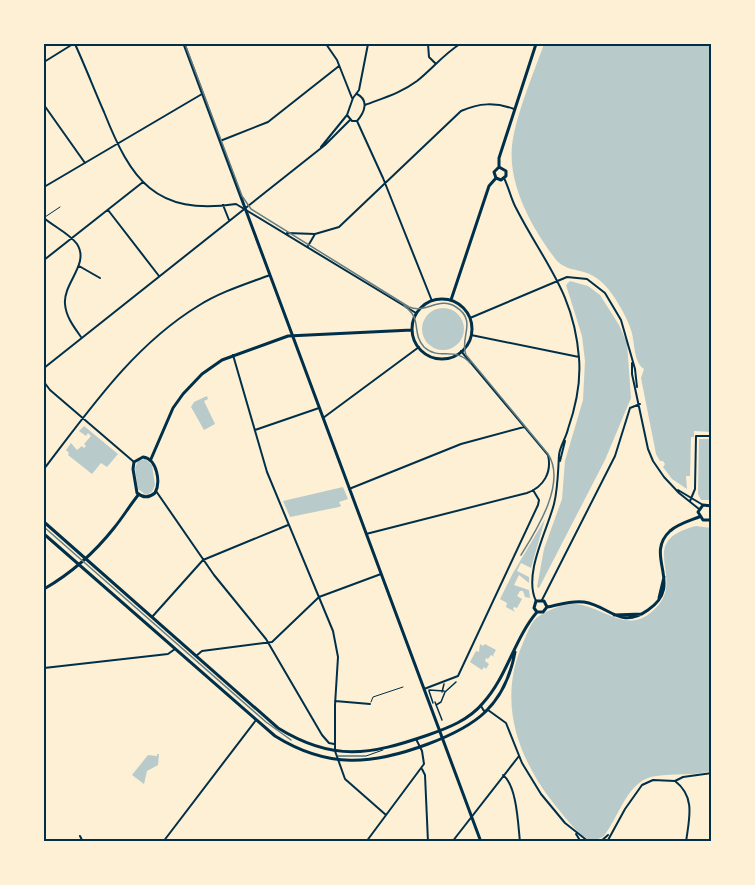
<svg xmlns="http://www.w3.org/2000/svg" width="755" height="885" viewBox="0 0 755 885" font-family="'Work Sans',sans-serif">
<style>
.green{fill:#b9caca}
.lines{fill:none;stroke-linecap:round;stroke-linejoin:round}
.service{stroke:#003049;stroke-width:1}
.pedestrian{stroke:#003049;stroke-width:1.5}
.minor{stroke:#003049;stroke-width:2}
.tertiary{stroke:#003049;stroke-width:3}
.secondary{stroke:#003049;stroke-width:3}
.tram{stroke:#657d81;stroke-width:1.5}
.neatline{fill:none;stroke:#003049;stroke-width:2}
</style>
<rect width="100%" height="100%" fill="#fdf0d5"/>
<!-- green -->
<path class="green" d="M544,44H711V432L694,431V437H691L690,476H686L687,489L672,479L663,467L665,464L663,461H660L656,454L641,378L644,369C633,362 635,341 631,330C628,321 624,313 619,305C611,291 602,279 587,273C576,269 566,270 557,261C533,230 508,186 512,146C515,117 534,72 544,44Z
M570,281L588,286L600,295L619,325L627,343L631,398L605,460L539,588L537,587L544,549L562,499L565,461L583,400L585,361L582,336L566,285Z
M422 329a21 21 0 1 1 42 0a21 21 0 1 1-42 0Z
M207,396L208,399L204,401L215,424L204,430L191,407L194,402Z
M84,426L118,454L107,467L101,463L92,474L68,455L69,453L66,450L71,443L77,450L82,446L84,448L86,446L84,444L91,436L88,433L86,436L79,431Z
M699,439H711V500H701L698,494Z
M145,459L152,465L155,485L152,492L146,495L138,489L135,468L138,461Z
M343,487L348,499L339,502L341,506L339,507L290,517L283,501Z
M545,519L531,568L521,563L517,571L529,577V583L519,575L514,585L529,590L530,598L525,597L523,591H520L517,596L522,599L517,608L514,607L513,609L515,612L506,607L507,603L500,599L513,573Z
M696,526L711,528V771C693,776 675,773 656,776C627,779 619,818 603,837L592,841C579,836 568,821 559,810C519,762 496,703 523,643C527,634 531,621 539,616C550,609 568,601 582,605C605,610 626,631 649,614C694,581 630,543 696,526Z
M480,644L483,646L485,644L496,650L493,655L495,657L491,655L488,659L486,658L485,661L489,664L486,669L484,667L482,670L470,662L476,651L479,652Z
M157,754H159L158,765L147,771L144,784L132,775L148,755L157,756Z"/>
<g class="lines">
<!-- service -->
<path class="service" d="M45,217L60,207
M371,702L373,697L403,687
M338,756H366L383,750"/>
<!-- pedestrian -->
<path class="pedestrian" d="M429,690L444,691
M429,691L433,703
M442,692L444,684
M435,702L442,720
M436,705L441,702L445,692L456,682"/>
<!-- minor -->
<path class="minor" d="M75,44C85,66 94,89 104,112C131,180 155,216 236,204L416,313
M326,44L337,60L352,98
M428,44L429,57L435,63
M44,62L73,44
M357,94C369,100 365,112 357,121
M44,105L85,163
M365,105C383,98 401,93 417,81C432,69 444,54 460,44
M357,121L383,178L432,301
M357,121H352L347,115L353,98L359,90L368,44
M220,141L268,122L339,66
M321,147L347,115
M504,178C509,188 511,199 516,208C544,263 574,292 579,358C581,382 576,406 568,429C566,438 560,446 559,455C558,471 558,488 554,504C547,531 523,574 536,601
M44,187L202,94
M223,205L229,220
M108,210L159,276
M44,218C53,226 70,234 77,244C90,264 63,283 65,304C66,317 74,327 81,337
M287,233L315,234L339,227L461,111C479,103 495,102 514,109
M308,246L315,234
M44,260L143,182
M79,266L100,278
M470,318L567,277L587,279L605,293L621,320L635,369L637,387
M471,335L579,357
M233,355L267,472L333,631L338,657L335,705V751L345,779L386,815
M632,363V374L648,449L653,461L664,477L679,493L699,509
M44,368L325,145L350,120
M44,382L50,390L134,462
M323,418L419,347
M255,430L319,408
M560,461L565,441
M44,469C90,409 133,346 198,306C220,292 246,284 270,275
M349,489L461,444L524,427
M678,490L703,505
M156,491L214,575L266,639L322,735L329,743L334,744
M690,501L695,489L696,436H712
M366,534L527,493C544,487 552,472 548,455L461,351
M542,600L615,456L630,408L640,404
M152,617L203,560L288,525
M196,656L202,651L272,642L319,597L381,574
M44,668L168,654L175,649
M424,689L458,676L538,505L539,500L533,490
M335,701L370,704
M481,706L484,711L488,710L506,723L522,763L541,794L565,823L589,842
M422,769L425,775L428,842
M503,775C517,786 518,824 520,842
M675,781C696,797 689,819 686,842
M576,834L581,842
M80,836L83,842
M163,842L256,720
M366,842L424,764L422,751L416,739
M452,842L519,756
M600,842L608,835
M607,842L625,809L642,785L653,780L675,781L683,777L712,773"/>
<!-- tertiary -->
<path class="tertiary" d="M496,178L501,180L506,176V171L499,167
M412 329a30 30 0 1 1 60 0a30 30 0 1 1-60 0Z
M451,300L489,186L496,178L494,172L499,167V158L536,44
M143,457C157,459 161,482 155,493C149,498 143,498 137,493L133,469L134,462Z
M151,459L173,408L183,394L202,374L222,360L288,336L412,330
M44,589C70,574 95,552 114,528C123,517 130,505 139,494"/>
<!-- secondary -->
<path class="secondary" d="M184,44L481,842
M712,506L703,505L698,512L703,520H712
M44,522L278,728C333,762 370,755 428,735C448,728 469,720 483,703C507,677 514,639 537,612H543L547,607
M44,534L275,736C328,769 372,765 428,744C476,726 505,706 515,652
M659,598L664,577
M547,607C559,605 571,600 584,602C610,606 620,630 648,610C685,585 643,556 670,531C678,524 689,521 699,517
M537,612L534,608L536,601H544L547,607
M614,615L642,614"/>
<!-- tram -->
<path class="tram" d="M185,44L242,196L251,209L409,307C426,314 439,296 456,307C478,321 459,338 466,355L548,454C567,483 536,531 521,555
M404,306C423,318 411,333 424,347C439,361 455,346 470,363
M44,527L266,722L291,740"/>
</g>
<!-- border -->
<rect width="755" height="885" fill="none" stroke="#fdf0d5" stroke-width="90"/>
<rect x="45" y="45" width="665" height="795" class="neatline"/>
</svg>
